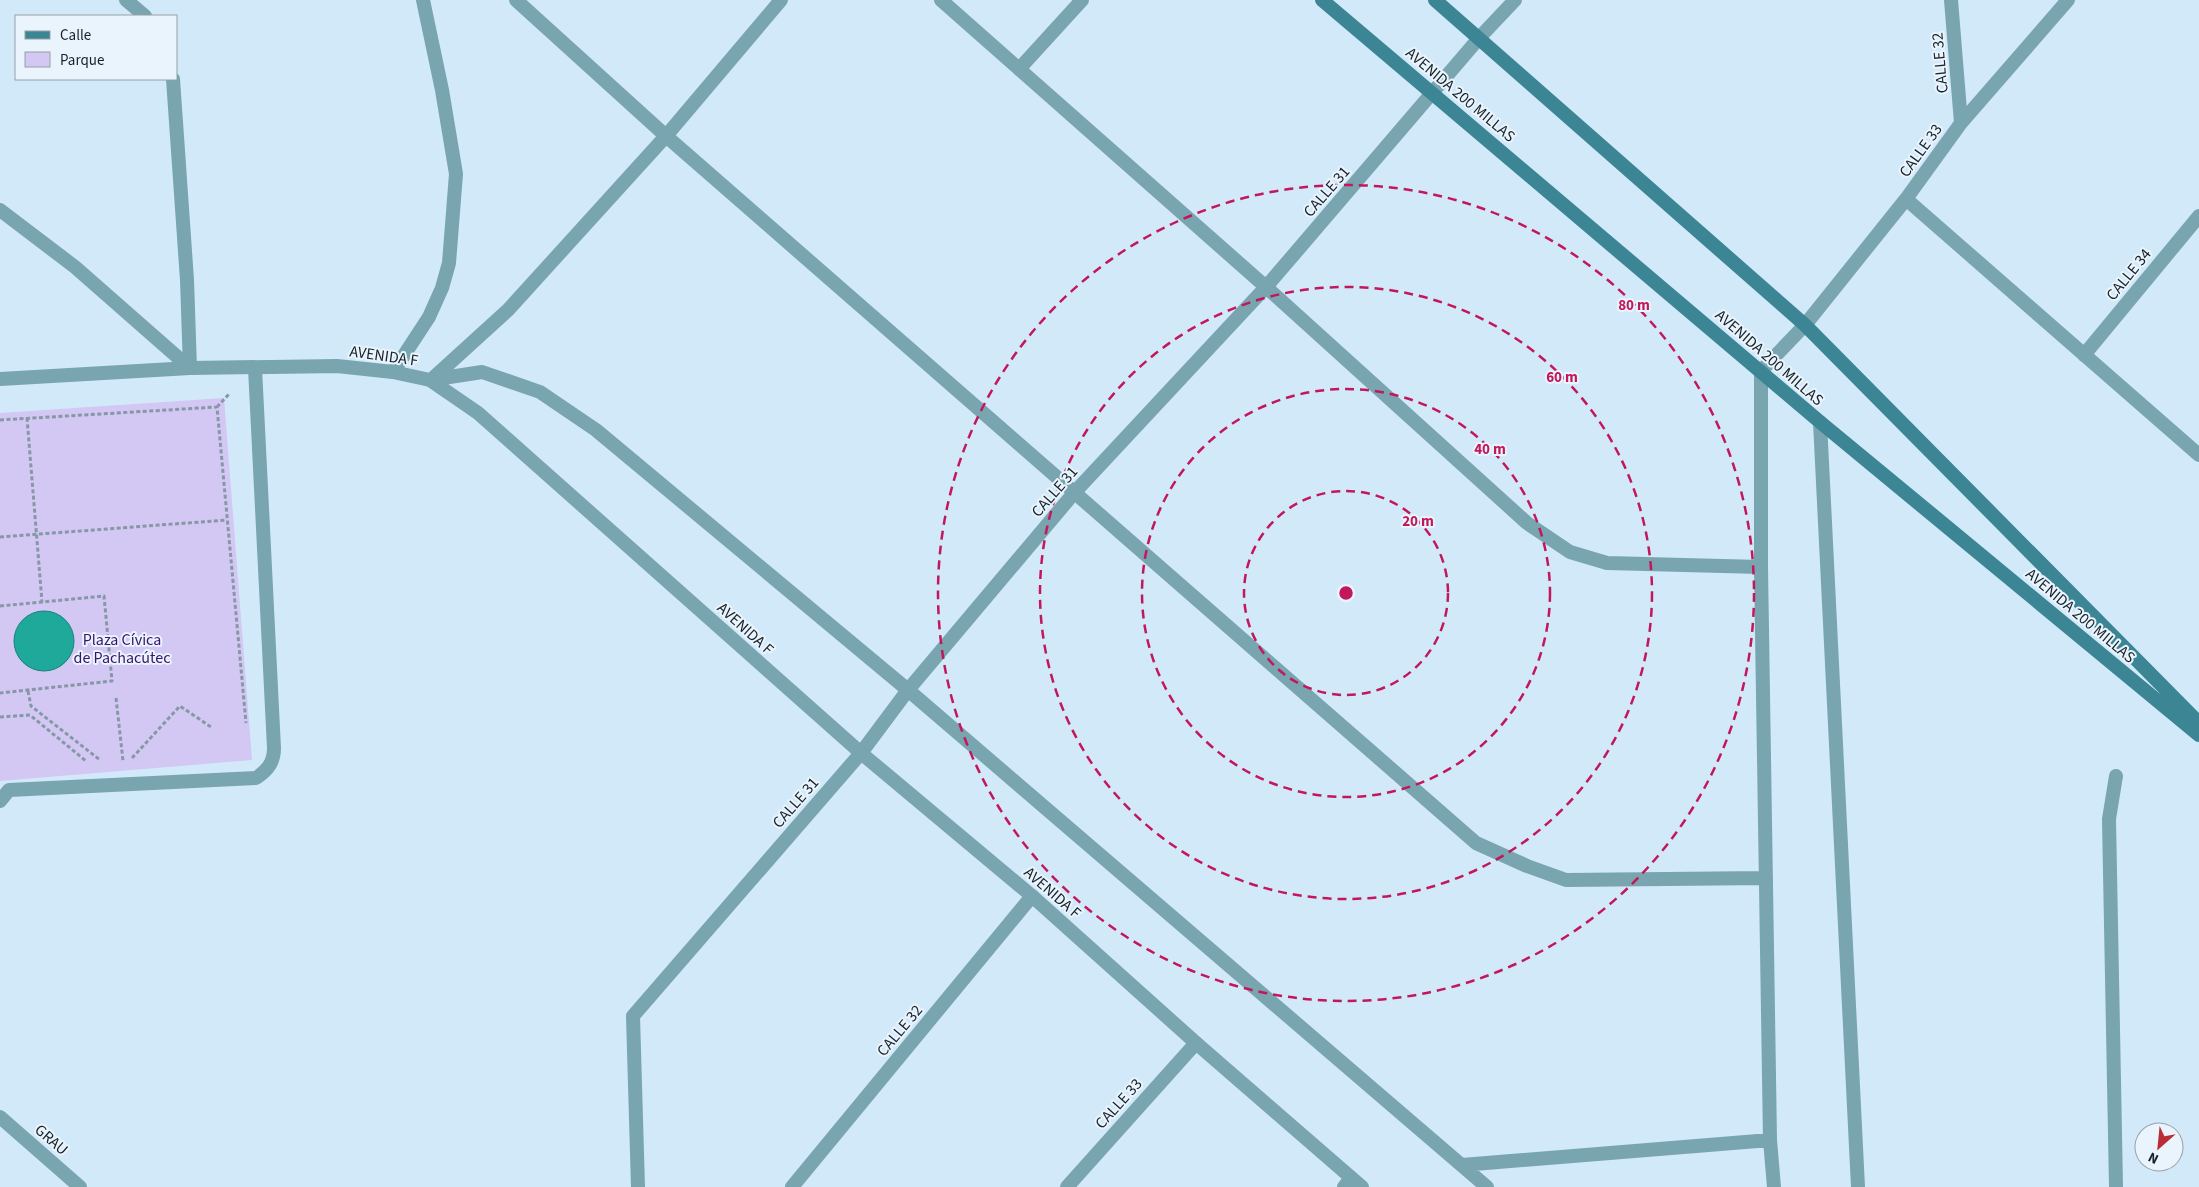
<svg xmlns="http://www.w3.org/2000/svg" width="2199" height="1187" viewBox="0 0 2199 1187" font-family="'Source Sans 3',sans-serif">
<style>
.green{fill:#d3c7f4}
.water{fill:#1ea99b;stroke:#1c8078}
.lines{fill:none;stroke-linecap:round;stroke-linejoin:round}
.path{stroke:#8698a5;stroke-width:3;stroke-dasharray:4 2.5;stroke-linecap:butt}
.minor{stroke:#78a5af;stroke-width:14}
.tertiary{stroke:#78a5af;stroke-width:14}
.secondary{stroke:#3b8594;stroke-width:14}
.ring{fill:none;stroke:#c2185b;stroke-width:2.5;stroke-dasharray:9 6}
.labels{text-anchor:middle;stroke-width:4;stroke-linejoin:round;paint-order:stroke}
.street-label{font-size:16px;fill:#162128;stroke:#e9f4fd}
.park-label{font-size:16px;fill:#3b136d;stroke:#e9f4fd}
.centre{fill:#c2185b;stroke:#e9f4fd;stroke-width:2.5}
.ring-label{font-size:15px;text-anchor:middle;font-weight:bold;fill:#c2185b;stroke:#e9f4fd;stroke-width:4;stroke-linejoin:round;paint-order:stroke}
</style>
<rect width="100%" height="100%" fill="#d2e9fa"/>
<!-- green -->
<path class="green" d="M224,398L252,760L0,781V413Z"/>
<!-- water -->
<path class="water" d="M14 641a30 30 0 1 1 60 0a30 30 0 1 1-60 0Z"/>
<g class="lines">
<!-- path -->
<path class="path" d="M217,407L230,393
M27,418L42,602
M0,420L217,407L246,723
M0,537L227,520
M0,606L104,596L112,681L0,693
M28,691L31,706L100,760
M116,698L123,761
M0,717L30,715L86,761
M132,758L180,706L211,727"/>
<!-- minor -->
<path class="minor" d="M126,0L145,16
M516,0L666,136L1476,843L1527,866L1566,880L1766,878
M941,0L1266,287L1527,523L1570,552L1607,563L1761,567
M1951,0L1961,123
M1019,69L1082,0
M173,79L187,280L190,368
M1906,199L2199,455
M0,210L75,267L190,368
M2084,355L2199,216
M393,372L429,317L442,288L449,263L456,174L442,90L423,0
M430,380L482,372L540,392L596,430L908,690L1487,1187
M431,380L508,310L666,136L781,0
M1820,422L1858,1187
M2116,776L2109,819L2116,1187
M0,801L9,790L256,778C268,770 274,762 274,748L255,368
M0,1117L80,1187
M1462,1165L1770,1140
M638,1187L633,1016L861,753L908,690L1074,493L1266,287L1480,37L1515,0
M792,1187L1032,896
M1067,1187L1196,1043
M1344,1187L1351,1178
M1774,1187L1770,1140L1761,567V371L1805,325L1906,199L1961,123L2068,0"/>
<!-- tertiary -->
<path class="tertiary" d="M0,379L190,368L337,366L393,372L430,380L478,413L861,753L1032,896L1196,1043L1362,1187"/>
<!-- secondary -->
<path class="secondary" d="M1322,0L1820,422L2199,735
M1435,0L1805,325L2199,723"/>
</g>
<!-- distance rings -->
<g class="ring">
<circle cx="1346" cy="593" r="102"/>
<circle cx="1346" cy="593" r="204"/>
<circle cx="1346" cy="593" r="306"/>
<circle cx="1346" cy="593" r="408"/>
</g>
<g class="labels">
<!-- street labels -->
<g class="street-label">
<text transform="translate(1939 63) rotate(-95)" y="6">CALLE 32</text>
<text transform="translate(1461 94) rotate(40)" y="6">AVENIDA 200 MILLAS</text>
<text transform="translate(1920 150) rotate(-54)" y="6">CALLE 33</text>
<text transform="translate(1326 191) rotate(-49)" y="6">CALLE 31</text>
<text transform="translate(2128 274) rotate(-51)" y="6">CALLE 34</text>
<text transform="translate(384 355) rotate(8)" y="6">AVENIDA F</text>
<text transform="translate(1770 357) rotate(41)" y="6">AVENIDA 200 MILLAS</text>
<text transform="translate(1054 491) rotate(-49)" y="6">CALLE 31</text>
<text transform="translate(2081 615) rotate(40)" y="6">AVENIDA 200 MILLAS</text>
<text transform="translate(746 628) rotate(42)" y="6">AVENIDA F</text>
<text transform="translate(795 802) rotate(-49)" y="6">CALLE 31</text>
<text transform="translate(1053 892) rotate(41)" y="6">AVENIDA F</text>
<text transform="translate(899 1030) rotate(-50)" y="6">CALLE 32</text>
<text transform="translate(1118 1103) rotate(-48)" y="6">CALLE 33</text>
<text transform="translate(52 1139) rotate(41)" y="6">GRAU</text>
</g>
<!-- park labels -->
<g class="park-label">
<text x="122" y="645">Plaza Cívica<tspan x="122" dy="18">de Pachacútec</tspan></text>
</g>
</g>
<circle cx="1346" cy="593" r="8" class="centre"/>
<g class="ring-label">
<text x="1634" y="310">80 m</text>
<text x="1562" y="382">60 m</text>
<text x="1490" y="454">40 m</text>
<text x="1418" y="526">20 m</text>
</g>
<!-- legend -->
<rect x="15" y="15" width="162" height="65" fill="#e9f4fd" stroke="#95a0a8"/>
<rect x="25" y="31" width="25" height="8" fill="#3b8594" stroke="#95a0a8"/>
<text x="60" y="40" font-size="15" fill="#162128">Calle</text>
<rect x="25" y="52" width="25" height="15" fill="#d3c7f4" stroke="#95a0a8"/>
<text x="60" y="65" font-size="15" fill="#162128">Parque</text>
<!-- north arrow -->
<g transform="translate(2159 1147) rotate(207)"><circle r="24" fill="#e9f4fd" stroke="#95a0a8"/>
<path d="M0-4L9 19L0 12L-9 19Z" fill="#bc2c35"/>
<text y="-8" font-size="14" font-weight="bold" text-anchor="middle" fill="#162128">N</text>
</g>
</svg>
